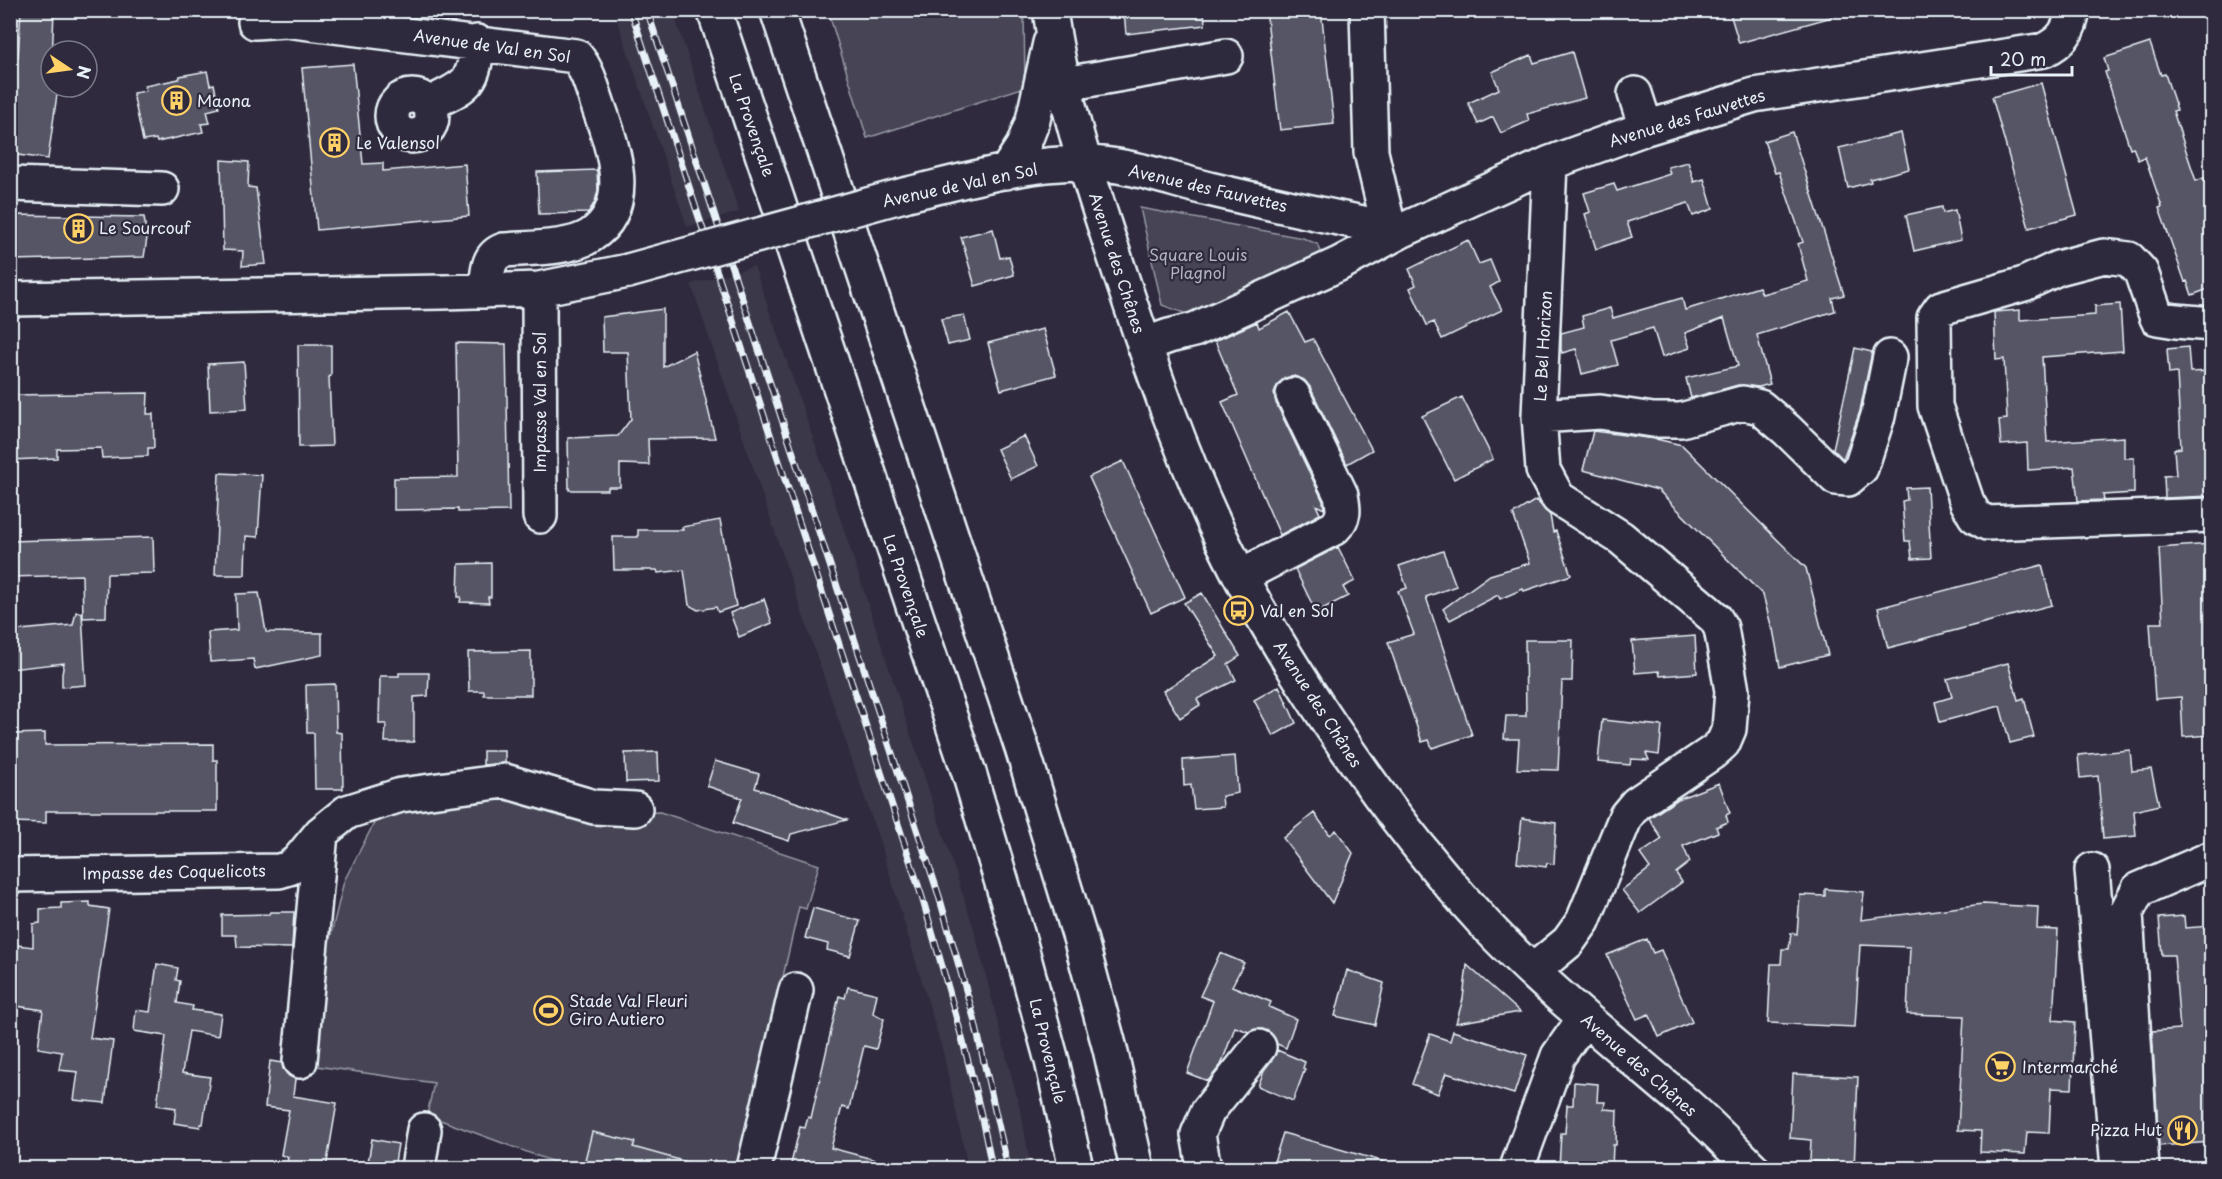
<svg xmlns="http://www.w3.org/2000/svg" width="2222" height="1179" viewBox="0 0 2222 1179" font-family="'Playpen Sans',sans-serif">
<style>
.built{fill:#3b3749}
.green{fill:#464455;stroke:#979aa6;stroke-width:1.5}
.building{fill:#575565;stroke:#e8f1f8;stroke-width:1.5}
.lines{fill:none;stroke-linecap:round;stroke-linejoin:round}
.minor-casing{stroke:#e8f1f8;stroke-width:38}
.highway-casing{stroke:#e8f1f8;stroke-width:38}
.minor{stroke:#2f2a3d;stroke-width:33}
.highway{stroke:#2f2a3d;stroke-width:33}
.rail-casing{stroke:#e8f1f8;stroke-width:7}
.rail{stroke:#2f2a3d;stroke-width:4.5;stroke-dasharray:14;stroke-linecap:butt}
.minor-bridge-casing{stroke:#e8f1f8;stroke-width:38;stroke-linecap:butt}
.minor-bridge{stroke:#2f2a3d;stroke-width:33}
.labels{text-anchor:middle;stroke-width:4.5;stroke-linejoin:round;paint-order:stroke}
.street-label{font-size:16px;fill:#e8f1f8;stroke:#2f2a3d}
.poi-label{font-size:16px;fill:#e8f1f8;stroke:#2f2a3d;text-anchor:start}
.park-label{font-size:16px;fill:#afb4bf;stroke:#2f2a3d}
</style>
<rect width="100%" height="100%" fill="#2f2a3d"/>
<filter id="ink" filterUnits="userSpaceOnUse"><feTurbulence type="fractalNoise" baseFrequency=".0167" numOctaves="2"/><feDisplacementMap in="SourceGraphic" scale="12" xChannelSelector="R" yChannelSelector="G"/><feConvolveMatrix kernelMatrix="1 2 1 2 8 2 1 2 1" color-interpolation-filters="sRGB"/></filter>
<g filter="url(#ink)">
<!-- built -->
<path class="built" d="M614,11H673L739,212L687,227Z
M754,266L834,499L974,929L1022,1117L1031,1168H968L943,1052L882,849L691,284Z"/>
<!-- green -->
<path class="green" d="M828,11H1024L1025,87L867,138Z
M1140,208L1303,238L1317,244L1324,257L1192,316L1162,305Z
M506,789L604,814L660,812L819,865L806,909L799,907L739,1168H570L427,1115L434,1083L317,1066L326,955L344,881L385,802Z"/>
<!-- building -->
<path class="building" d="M21,10H54L51,87H58L48,159L10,154V57L18,58Z
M1124,10H1204L1205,25L1126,34Z
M1266,10H1321L1334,124L1280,130Z
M1729,10H1831L1832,17L1739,43Z
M2150,43L2161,75L2165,74L2177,110L2173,111L2196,181L2204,178L2211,200V288L2192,295L2187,281L2185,282L2159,208L2162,207L2145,157L2138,160L2133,147L2130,148L2105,72L2108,71L2104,58Z
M1572,52L1585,98L1527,114L1529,121L1501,133L1493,117L1478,124L1468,103L1499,89L1492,72L1531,55L1534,63Z
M353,64L363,164L383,163V171L465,164L469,216L317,230L302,68Z
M207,71L210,85L214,84L219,108L207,111L210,123L201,124L203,132L157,142L156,139L143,141L133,93L146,91L145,86L179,79L180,76Z
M2041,83L2077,215L2029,228L1992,97Z
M1792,132L1844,295L1832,298L1835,311L1757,335L1770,384L1759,387L1738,385L1691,398L1686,378L1738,366L1724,318L1685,333L1690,348L1662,357L1653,328L1611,340L1618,365L1582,374L1576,349L1562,353L1561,349V333L1584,327L1582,316L1610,308L1613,318L1682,298L1685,310L1759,287L1762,294L1808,281L1798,244L1803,242L1779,172L1775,173L1764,141Z
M1901,133L1909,169L1870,179L1871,182L1848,188L1839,148Z
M221,160L249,162L248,187L256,188L266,264L242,266L243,251L223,250Z
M1688,162L1694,182L1704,179L1713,209L1693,216L1688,203L1627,222L1632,237L1596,249L1585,214L1590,212L1584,193L1614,184L1617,191L1670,174L1668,167Z
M597,170L598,190L595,202L588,213L539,214L537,172Z
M1942,207L1943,213L1955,210L1961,240L1914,251L1906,215Z
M10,215L144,217L147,238L144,257L10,260Z
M993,229L1000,258L1009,256L1014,275L975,286L961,237Z
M1468,240L1479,264L1490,260L1499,282L1490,287L1502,310L1442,339L1434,322L1427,325L1410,288L1416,285L1409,269Z
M2120,304L2123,351L2042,357L2047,442L2124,437V458H2134V493L2103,495L2104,500L2078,501L2074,467L2028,470L2027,443L2001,445L1999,420L2007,419L2004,359L1996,360L1994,312L2020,310V320L2095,315V306Z
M663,309V367L694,351L715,438L648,439L649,465L620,464V487H608V490H569L568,438L618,436L631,419L628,352H603L602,317Z
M1289,312L1305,342L1313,339L1372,450L1347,464L1310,387L1304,380L1294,376L1285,378L1278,384L1274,393L1276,403L1323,501L1324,509L1316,505L1320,514L1280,535L1222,402L1238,395L1215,341L1257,322L1259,328Z
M964,315L970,340L948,345L941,319Z
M1043,329L1056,375L1001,390L988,343Z
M456,343L506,344L509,511L458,512V509L394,510V478L458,477Z
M298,345H331V376L329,377L332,446L299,447Z
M2188,347L2190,372L2211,371V447H2209L2211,496L2165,498L2164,476L2176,475L2174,449L2181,448L2177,373L2169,374L2167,349Z
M1855,348L1872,352L1860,411L1843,459L1833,449Z
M244,362L247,409L210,411L208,364Z
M148,393L147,414H153L154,448H148V456L102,458L101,448L57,449V458L10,460V395Z
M1462,397L1493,459L1454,479L1422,416Z
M1593,431L1656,439L1682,445L1806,568L1828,655L1780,667L1773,629H1772L1763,595L1658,490L1583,470Z
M1024,436L1038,466L1011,479L997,449Z
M1123,461L1185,597L1151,613L1089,477Z
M219,473L262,475L258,537L246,536L245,575H215Z
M1927,487L1931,558L1912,559L1910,541H1905L1902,501L1907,500L1906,488Z
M1536,500L1550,515L1553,532L1556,531L1571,575L1524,591L1523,589L1500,599L1498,595L1450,620L1443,609L1490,575L1530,563L1513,514Z
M720,520L736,606L718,612L716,607L698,610L689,605L684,570L658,573L657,570H614L613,537H638V530H683L682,527Z
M153,537L154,573L107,574L106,617L83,618L82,575L10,577V541Z
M2211,544V735L2183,737L2181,697L2155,699L2150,623H2163L2159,548Z
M1338,547L1355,581L1343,587L1348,596L1316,612L1295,569Z
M1443,551L1456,586L1426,597L1472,735L1432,748L1429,740L1422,742L1388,642L1414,634L1398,591L1407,588L1399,566Z
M491,563V597H488L489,603L460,602L461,597H458L459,564Z
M2042,565L2052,605L1888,648L1878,608Z
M259,593L266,632L322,633V655L255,669L253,659L210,662L208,632L237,630L236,594Z
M1202,593L1240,656L1228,664L1236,680L1197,699L1200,705L1180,718L1163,691L1218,656L1184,603Z
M764,599L772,623L739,637L730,613Z
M76,612L82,613L86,685L62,687V674L64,663L10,669V631L73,625Z
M1695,636L1697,673L1660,676L1659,671L1635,673L1632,641Z
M1525,640H1573L1572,681H1562L1558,770L1517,769L1519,739H1504L1506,716H1526Z
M531,651V695H484V691H469L468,652Z
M2008,663L2018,700L2024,698L2034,737L2010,743L2000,706L1940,722L1935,702L1952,697L1947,679Z
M399,673H429L428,696L414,697V742H385L386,724H379L380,676H399Z
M335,684L336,732L342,733L343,789H315L314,733H307L306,685Z
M1279,686L1296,723L1273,736L1254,700Z
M1602,720L1662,726L1659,755L1646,753L1649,760L1631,759L1630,765L1598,762Z
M45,733V745L213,744V760H217V811H46V823L10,822V734Z
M2130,750L2132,771L2151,769L2159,805L2134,811L2136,836L2103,839L2098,776L2080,778L2078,755Z
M483,751H505V763L483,765Z
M658,752L659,781L626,782L625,753Z
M1235,756L1238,793L1222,796L1223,807L1194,809L1191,785L1184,786L1183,760Z
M715,761L759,774L755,788L847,820L791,834L789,841L733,823L742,798L707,786Z
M1719,783L1730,813L1726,815L1728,822L1716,827L1718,832L1683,846L1690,862L1676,873L1682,882L1640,913L1622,890L1650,868L1640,854L1662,839L1649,818L1678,799Z
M1314,813L1330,835L1336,830L1353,853L1332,903L1283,838Z
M1522,818L1556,823L1554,864L1547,863L1546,867L1517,863Z
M1825,889L1864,892L1861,920L1983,904L2038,907L2037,929L2058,930L2053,1020L2075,1022L2072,1089L2051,1088L2049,1133L2027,1132L2025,1154L1980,1152L1981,1131L1958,1130L1964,1016L1907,1014L1910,947L1860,945L1855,1027L1768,1023L1771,964H1781L1782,949H1789L1791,933L1797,934L1800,895L1825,896Z
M90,902V906L109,909L90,1038L113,1041L105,1103L74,1100L78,1072L59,1070L62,1052L38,1048L43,1010L10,1005L18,945L33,947V924L40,923V909L61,908V903Z
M813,908L860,921L850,956L827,950L828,944L805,938Z
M270,912H294L292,948L237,947L236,935H222V915L269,914Z
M2184,916L2185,928L2211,926V1142L2159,1146L2152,1031L2180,1029L2174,955H2162L2159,918Z
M1647,939L1653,953L1661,950L1692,1022L1659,1037L1649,1014L1637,1019L1607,955Z
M1220,953L1244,963L1232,986L1271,1002L1269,1007L1296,1019L1286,1048L1277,1044L1271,1033L1262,1029L1249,1032L1235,1027L1221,1065L1208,1081L1187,1073L1213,1001L1200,996Z
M157,964L178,968L176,980L180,981L177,1003L193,1006L192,1010L221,1014L218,1036L189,1031L182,1073L210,1077L203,1124H201L200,1127L174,1123L176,1108L157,1105L166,1036L134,1031L136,1010L150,1012Z
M1467,965L1520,1012L1456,1023L1463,999Z
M1347,970L1384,983L1375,1025L1335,1016Z
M848,987L877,994L873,1013L884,1019L876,1049L864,1046L849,1109L842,1107L831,1148L880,1161L879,1168H790L800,1127L805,1128L808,1117L811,1118L839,996L845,998Z
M1453,1031L1527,1055L1514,1094L1446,1073L1438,1094L1412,1084L1430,1034L1450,1041Z
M1277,1050L1305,1062L1303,1068L1305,1069L1293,1101L1258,1086L1264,1071Z
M270,1061L282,1063L283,1069L289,1076L295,1079L293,1096L337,1103L326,1168H286L288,1157L281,1155L289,1110L265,1107Z
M1793,1074L1858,1077L1854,1168H1832V1162L1810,1161L1811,1140L1790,1138Z
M1574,1082L1598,1084L1597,1102H1605L1604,1109L1617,1110L1616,1145H1613L1612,1168H1559L1561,1133H1565L1567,1105H1573Z
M592,1132L635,1142L633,1147L687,1162V1168H583Z
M1283,1133L1385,1162L1384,1168H1272Z
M372,1139L398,1144L394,1168H367Z"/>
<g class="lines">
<defs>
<path id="minor" d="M1050,10C1062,98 1092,189 1120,273C1150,363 1181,454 1222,540C1253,605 1291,666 1331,726C1378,796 1428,862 1485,924C1547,990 1619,1046 1687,1105C1710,1125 1731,1147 1752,1168
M1367,10L1371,152L1389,228
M255,22L285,20L576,56C588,70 592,88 598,105C612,145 636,207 590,236C570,249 528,248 504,250C486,256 488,274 486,291
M1065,84L1226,56
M1635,94L1646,128
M392 116a20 20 0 1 1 40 0a20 20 0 1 1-40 0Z
M429,104C465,86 475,85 477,42
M1550,163L1539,416L1600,412L1653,420H1681L1743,403L1760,407L1787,430L1836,478L1848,479L1861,468L1878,416L1890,357
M1006,172L1023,146L1033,120L1050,43
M10,184L162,189
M904,195C963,181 1023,163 1084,163C1126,163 1168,179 1209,189C1272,204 1337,218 1401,231
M539,289L540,516
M10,299L443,292L539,289L628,271
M2212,324L2176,321L2157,318L2141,272L2129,259L2104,256L2058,268L2024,284L1941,308L1934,318L1935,406L1967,502L1975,516L1987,523L2212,515
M1144,345L1169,336L1194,330L1339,264L1401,231L1550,163L1646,128L1754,95L2044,50C2062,42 2070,30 2073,10
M1241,576L1334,528C1345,517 1344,510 1341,495L1293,395
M2092,870L2118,1168
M10,875L279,871L289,868L298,861L321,833L347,812L401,795L505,781L594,807L635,809
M1533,971L1568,942L1583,921L1626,816L1636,804L1713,752L1723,743L1729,729L1732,691L1721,628L1715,618L1621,538L1558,498L1543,470L1539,416
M300,1061L321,833
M418,1168L424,1130
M754,1168L796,990
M1204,1168L1198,1134L1208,1111L1259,1047
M1517,1168L1558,1056L1584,1019
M2142,1168L2126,913L2138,890L2212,858"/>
<path id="highway" d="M714,10L970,776L1020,943L1052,1061L1076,1168
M777,10L1022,748L1081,941L1110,1049L1137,1168"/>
</defs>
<!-- minor casing -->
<use href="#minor" class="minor-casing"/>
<!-- highway casing -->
<use href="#highway" class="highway-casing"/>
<!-- minor -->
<use href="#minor" class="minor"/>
<!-- highway -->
<use href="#highway" class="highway"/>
<defs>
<path id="rail" d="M631,10L922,897C948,987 975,1077 992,1168
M647,10L939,896L974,1018L1008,1168"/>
</defs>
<!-- rail casing -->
<use href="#rail" class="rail-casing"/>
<!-- rail -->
<use href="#rail" class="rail"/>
<defs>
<path id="minor-bridge" d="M628,271L904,195"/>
</defs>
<!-- minor-bridge casing -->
<use href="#minor-bridge" class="minor-bridge-casing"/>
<!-- minor-bridge -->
<use href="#minor-bridge" class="minor-bridge"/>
</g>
</g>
<!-- icons -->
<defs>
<symbol id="building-ring" viewBox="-11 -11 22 22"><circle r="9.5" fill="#2f2a3d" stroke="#ffd166" stroke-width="1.5"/><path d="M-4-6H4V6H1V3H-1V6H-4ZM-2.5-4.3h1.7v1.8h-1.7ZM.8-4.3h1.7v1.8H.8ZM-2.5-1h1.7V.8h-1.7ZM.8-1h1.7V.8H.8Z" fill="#ffd166"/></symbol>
<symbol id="bus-ring" viewBox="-11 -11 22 22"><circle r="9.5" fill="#2f2a3d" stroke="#ffd166" stroke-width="1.5"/><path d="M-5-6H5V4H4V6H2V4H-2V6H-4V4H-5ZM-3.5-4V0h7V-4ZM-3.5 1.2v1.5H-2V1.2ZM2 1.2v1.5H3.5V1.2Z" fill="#ffd166"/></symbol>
<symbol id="stadium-ring" viewBox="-11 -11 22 22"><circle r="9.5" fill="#2f2a3d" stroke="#ffd166" stroke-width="1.5"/><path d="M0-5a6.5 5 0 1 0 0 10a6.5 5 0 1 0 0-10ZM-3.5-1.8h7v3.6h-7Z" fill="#ffd166"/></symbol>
<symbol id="supermarket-ring" viewBox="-11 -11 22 22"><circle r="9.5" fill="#2f2a3d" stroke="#ffd166" stroke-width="1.5"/><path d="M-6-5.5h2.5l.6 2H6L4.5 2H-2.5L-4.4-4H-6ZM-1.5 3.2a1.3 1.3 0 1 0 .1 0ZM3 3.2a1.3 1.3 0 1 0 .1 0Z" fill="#ffd166"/></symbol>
<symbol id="restaurant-ring" viewBox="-11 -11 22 22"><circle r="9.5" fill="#2f2a3d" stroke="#ffd166" stroke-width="1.5"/><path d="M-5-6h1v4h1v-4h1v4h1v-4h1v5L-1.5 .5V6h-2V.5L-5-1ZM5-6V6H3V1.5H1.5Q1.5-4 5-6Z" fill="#ffd166"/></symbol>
</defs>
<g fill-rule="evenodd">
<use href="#building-ring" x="160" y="84" width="33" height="33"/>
<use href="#building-ring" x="318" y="126" width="33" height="33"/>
<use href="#building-ring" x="62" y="212" width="33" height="33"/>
<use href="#bus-ring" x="1222" y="594" width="33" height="33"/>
<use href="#stadium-ring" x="532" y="994" width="33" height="33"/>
<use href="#supermarket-ring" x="1984" y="1050" width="33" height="33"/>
<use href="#restaurant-ring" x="2166" y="1114" width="33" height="33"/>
</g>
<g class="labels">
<!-- street labels -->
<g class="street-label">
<text transform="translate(492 46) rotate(8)" y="6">Avenue de Val en Sol</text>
<text transform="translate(1687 118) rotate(-17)" y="6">Avenue des Fauvettes</text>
<text transform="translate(752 125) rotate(71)" y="6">La Provençale</text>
<text transform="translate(960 185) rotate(-12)" y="6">Avenue de Val en Sol</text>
<text transform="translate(1208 188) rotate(13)" y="6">Avenue des Fauvettes</text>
<text transform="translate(1117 263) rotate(72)" y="6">Avenue des Chênes</text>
<text transform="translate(1543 346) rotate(-87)" y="6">Le Bel Horizon</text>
<text transform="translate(540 402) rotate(-90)" y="6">Impasse Val en Sol</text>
<text transform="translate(906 586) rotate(71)" y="6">La Provençale</text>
<text transform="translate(1318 704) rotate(57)" y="6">Avenue des Chênes</text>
<text transform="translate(174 872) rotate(-1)" y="6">Impasse des Coquelicots</text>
<text transform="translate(1048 1051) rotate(76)" y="6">La Provençale</text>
<text transform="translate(1639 1065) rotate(41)" y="6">Avenue des Chênes</text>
</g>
<!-- poi labels -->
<g class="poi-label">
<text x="197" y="107">Maona</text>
<text x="356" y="149">Le Valensol</text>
<text x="99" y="234">Le Sourcouf</text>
<text x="1260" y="617">Val en Sol</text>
<text x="569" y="1007">Stade Val Fleuri<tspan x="569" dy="18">Giro Autiero</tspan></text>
<text x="2022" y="1073">Intermarché</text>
<text x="2162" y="1136" text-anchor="end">Pizza Hut</text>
</g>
<!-- park labels -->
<g class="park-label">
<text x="1198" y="261">Square Louis<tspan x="1198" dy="18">Plagnol</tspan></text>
</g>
</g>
<!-- margin -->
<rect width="2222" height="1179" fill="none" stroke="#2f2a3d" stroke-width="36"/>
<rect x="18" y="18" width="2186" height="1143" fill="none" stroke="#e8f1f8" stroke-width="2" filter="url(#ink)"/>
<!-- north arrow -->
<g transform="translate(69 69) rotate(103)"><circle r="28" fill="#2f2a3d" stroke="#797a88" stroke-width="1.5"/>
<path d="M0-4.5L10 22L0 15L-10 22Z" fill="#ffd166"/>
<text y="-9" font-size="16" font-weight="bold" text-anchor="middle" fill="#e8f1f8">N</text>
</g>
<!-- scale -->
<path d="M1991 66v9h81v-9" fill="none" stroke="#e8f1f8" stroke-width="3"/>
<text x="2000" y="66" font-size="18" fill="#e8f1f8" stroke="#2f2a3d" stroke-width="4.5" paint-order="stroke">20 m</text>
</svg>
